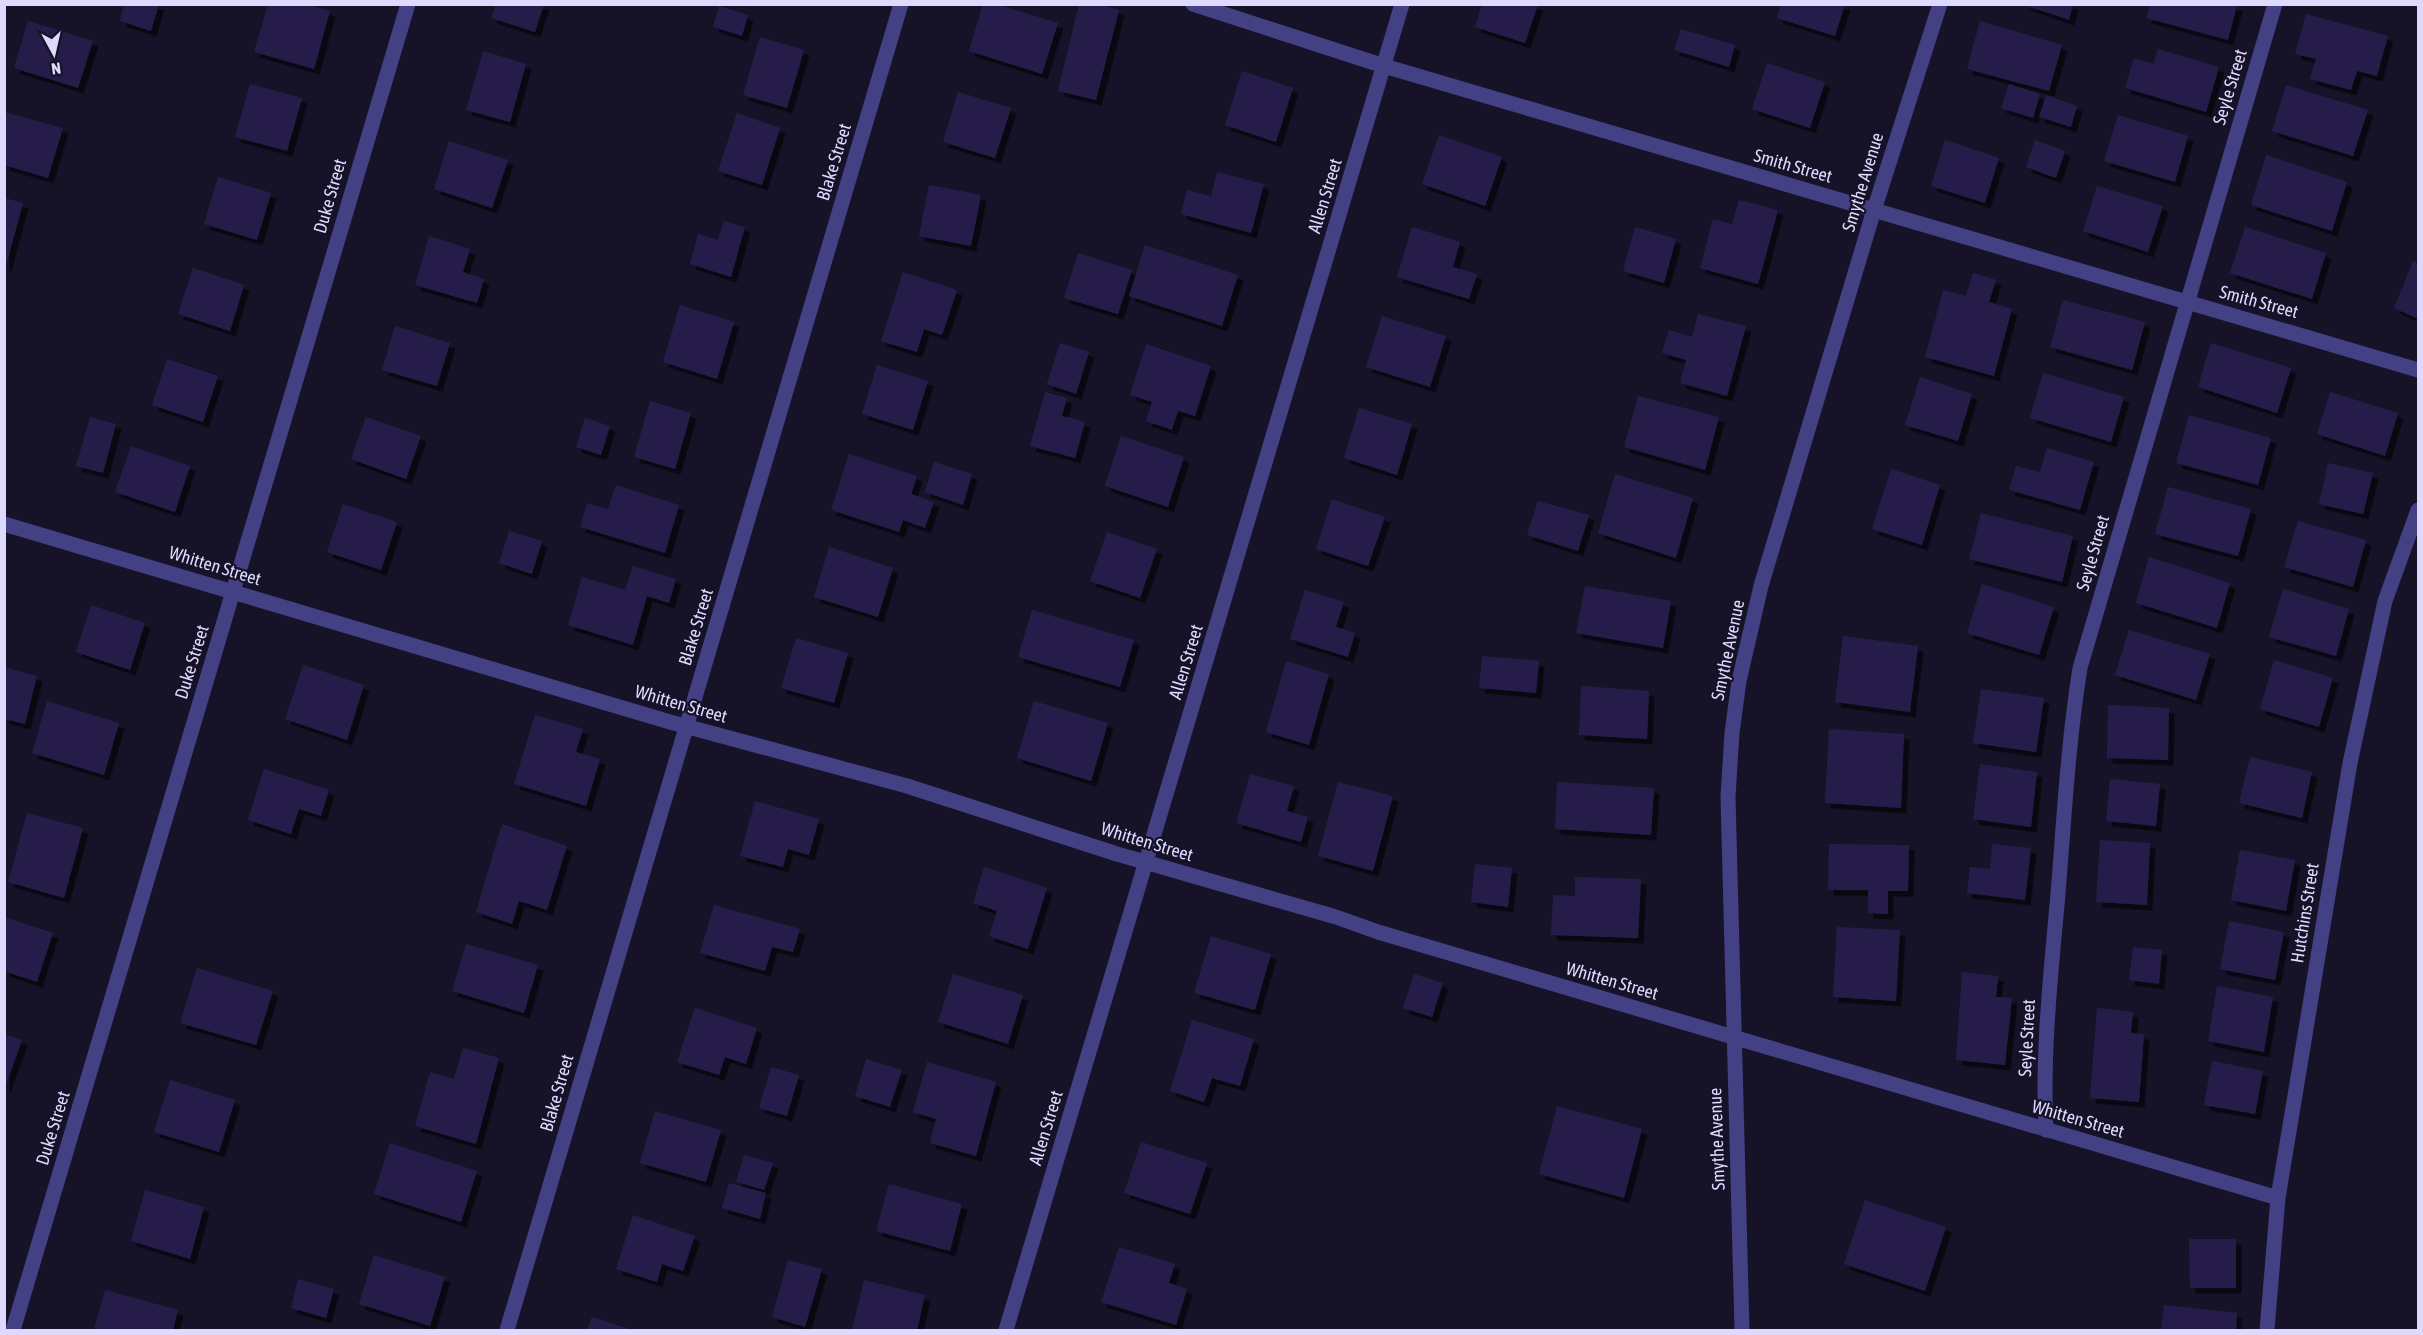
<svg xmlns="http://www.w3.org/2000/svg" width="2423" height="1335" viewBox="0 0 2423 1335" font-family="'Asap Condensed',sans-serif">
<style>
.building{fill:#271f48;filter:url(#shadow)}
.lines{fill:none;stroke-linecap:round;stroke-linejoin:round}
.minor{stroke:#434084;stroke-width:15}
.labels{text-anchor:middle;stroke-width:4.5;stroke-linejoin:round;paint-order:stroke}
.street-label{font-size:18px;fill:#dfdafd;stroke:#161228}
</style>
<defs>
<filter id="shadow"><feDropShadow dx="5.5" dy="5.5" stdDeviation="0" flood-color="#0009"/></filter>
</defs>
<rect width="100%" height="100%" fill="#161228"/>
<!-- building -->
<path class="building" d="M124,4H159L151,31L120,21Z
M496,4H544L535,32L491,18Z
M983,4H996L1058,23L1042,74L969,51Z
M1079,4H1096L1119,10L1096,100L1058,91Z
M1482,4H1538L1525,43L1475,27Z
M1781,4H1845L1835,36L1777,18Z
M2022,4H2073L2069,20Z
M268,5H308L330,11L314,69L254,52Z
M2150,5H2237L2228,40L2146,18Z
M719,6L748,15L742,36L713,27Z
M2306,14L2388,36L2377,76L2357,71L2351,90L2310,79L2316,59L2295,54Z
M28,21L93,41L78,88L14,68Z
M1980,21L2062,45L2049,91L1967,69Z
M1681,29L1735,45L1729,67L1674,50Z
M760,37L804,50L787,108L743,95Z
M2158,49L2219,67L2206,112L2125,88L2134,58L2154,64Z
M483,51L526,64L510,122L466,110Z
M1767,63L1825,82L1810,128L1752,109Z
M1242,71L1293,88L1276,142L1225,125Z
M250,84L302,98L287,151L235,137Z
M2009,84L2040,94L2033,118L2001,108Z
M2286,85L2368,110L2353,156L2272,131Z
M958,92L1011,108L995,158L943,142Z
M2046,95L2077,106L2071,127L2039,117Z
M4,112L63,128L48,178L4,165Z
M737,113L780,128L762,185L718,171Z
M2118,115L2188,136L2175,182L2104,161Z
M1439,135L1502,157L1485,206L1422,184Z
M1945,140L1999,158L1985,203L1931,186Z
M2035,140L2065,151L2056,178L2026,167Z
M449,141L508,160L492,208L434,189Z
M2266,155L2347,182L2332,231L2251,205Z
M1217,172L1264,184L1251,233L1181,214L1187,190L1211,196Z
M218,177L271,193L257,240L204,224Z
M929,185L981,195L971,246L919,236Z
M2097,186L2163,206L2148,252L2083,231Z
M4,198L23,203L6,266L4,265Z
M1739,200L1778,210L1758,284L1700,268L1713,219L1732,224Z
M724,221L745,227L731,277L690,264L698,234L718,240Z
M1412,227L1460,242L1453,267L1477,274L1469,299L1397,277Z
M1635,227L1676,239L1664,283L1623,271Z
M2245,227L2326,253L2312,299L2230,273Z
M429,236L470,249L463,272L484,279L477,303L415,285Z
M1145,245L1238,275L1222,326L1129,296Z
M1078,253L1132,270L1118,314L1064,298Z
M2413,261L2418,263V319L2394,308Z
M193,268L244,285L230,331L178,314Z
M903,272L957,290L942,335L924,329L917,352L881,341Z
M1973,273L1996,280L1989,302L2012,309L1994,376L1925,357L1943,290L1966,296Z
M2063,300L2145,322L2132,370L2050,347Z
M680,305L734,322L717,379L663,362Z
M1698,314L1746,326L1727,396L1680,383L1686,360L1662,353L1669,330L1692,337Z
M1382,316L1446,336L1430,387L1366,367Z
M395,326L450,343L437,386L382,370Z
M1060,343L1089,352L1076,394L1047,384Z
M2211,343L2291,368L2277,413L2198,387Z
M1146,344L1211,366L1195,416L1178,411L1172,430L1146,421L1152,402L1130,395Z
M167,359L218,376L203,422L152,405Z
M877,365L928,381L913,430L862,414Z
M2043,373L2124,397L2111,442L2030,418Z
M1920,377L1972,394L1958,441L1905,425Z
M1045,392L1067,398L1062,416L1085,422L1075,458L1030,446Z
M2330,392L2398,413L2385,456L2317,434Z
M1638,396L1719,417L1705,470L1624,447Z
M650,401L691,413L675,469L634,457Z
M1359,408L1412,424L1397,475L1344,458Z
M2189,415L2271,438L2258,485L2176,463Z
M90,417L116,424L103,473L76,466Z
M366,417L421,436L406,479L351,459Z
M585,418L610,426L601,455L576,447Z
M1121,436L1184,457L1168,507L1105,486Z
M131,446L190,466L175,512L115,492Z
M2047,448L2094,462L2080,510L2009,490L2016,466L2040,472Z
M849,454L917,476L911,494L934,502L925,528L903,520L899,532L831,510Z
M934,462L972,474L963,505L925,492Z
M2328,463L2373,473L2363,514L2319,504Z
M1891,469L1940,485L1922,545L1872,529Z
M1615,474L1693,498L1676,558L1598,533Z
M616,485L679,505L665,553L580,527L587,503L608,509Z
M2168,487L2251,509L2238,556L2155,534Z
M1332,499L1385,517L1368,566L1316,549Z
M1538,501L1589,515L1578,551L1527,535Z
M343,504L397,522L381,570L327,552Z
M1981,513L2073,536L2062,582L1969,559Z
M2298,521L2366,540L2353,587L2284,567Z
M509,531L542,541L532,574L499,563Z
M1107,532L1157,549L1140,598L1090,581Z
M829,547L893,568L878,617L814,597Z
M2149,557L2230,583L2217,628L2136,603Z
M633,566L676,579L669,603L647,596L633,645L568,625L582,577L625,590Z
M1982,584L2054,607L2039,655L1967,633Z
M1585,586L1671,601L1663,648L1576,633Z
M2283,589L2349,609L2336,656L2269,637Z
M1305,590L1344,602L1336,627L1355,633L1348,657L1290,639Z
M91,605L145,623L130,670L76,652Z
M1032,610L1134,640L1120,687L1018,657Z
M2129,630L2210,654L2196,700L2115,675Z
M1843,636L1918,646L1910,712L1835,702Z
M796,638L848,653L834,703L781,688Z
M1482,656L1539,661L1536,693L1479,688Z
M2274,660L2333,678L2319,727L2260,709Z
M1286,661L1329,674L1309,745L1266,732Z
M303,665L364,685L347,740L285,719Z
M4,667L37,676L25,724L4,719Z
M1581,686L1649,691L1647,739L1579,735Z
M1981,689L2044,698L2036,752L1973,743Z
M47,701L119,723L104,775L32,753Z
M1034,701L1108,723L1091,781L1017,758Z
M2108,705L2169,708L2168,760L2107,758Z
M535,715L583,729L576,752L600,759L586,806L514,784Z
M1829,729L1904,734L1901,808L1825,803Z
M2250,757L2312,772L2302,818L2239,803Z
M1980,764L2037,772L2031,827L1973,819Z
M264,769L329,790L321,816L299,809L291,834L248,820Z
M1250,774L1294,786L1287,811L1308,817L1301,842L1236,823Z
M2110,779L2160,784L2156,826L2106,821Z
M1338,782L1393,796L1373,871L1318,856Z
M1557,782L1654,788L1651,835L1555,829Z
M755,801L819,819L809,855L788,849L783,867L740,856Z
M27,813L83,828L64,898L8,882Z
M502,824L567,846L547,910L519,901L512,924L476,912Z
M2100,840L2150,843L2147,905L2096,902Z
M1829,844L1909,845L1908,891H1888V914L1868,913V890H1828Z
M1992,844L2031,848L2025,900L1967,893L1970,867L1990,869Z
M2240,850L2295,860L2286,911L2231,900Z
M1475,864L1512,868L1508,907L1471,902Z
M984,867L1047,888L1028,949L989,936L997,911L973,903Z
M1575,877L1641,879L1638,938L1551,935L1553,895L1575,896Z
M714,905L800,929L793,952L772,947L765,971L700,953Z
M4,917L53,933L37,982L4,971Z
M2229,921L2284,932L2275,980L2220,969Z
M1837,927L1900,930L1896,1001L1833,997Z
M1211,936L1271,954L1255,1010L1194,993Z
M466,944L538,965L524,1013L452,991Z
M2133,947L2162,950L2159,984L2129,980Z
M197,968L273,991L256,1045L180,1023Z
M1962,972L1998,976L1996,997L2012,998L2005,1065L1956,1060Z
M953,974L1023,995L1008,1044L938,1022Z
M1414,974L1443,983L1432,1017L1403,1008Z
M2217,986L2273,997L2264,1052L2208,1041Z
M695,1008L757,1028L746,1064L725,1057L719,1075L677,1062Z
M2097,1008L2133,1012L2131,1033L2144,1034L2139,1102L2090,1098Z
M1192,1020L1254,1039L1240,1086L1212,1078L1204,1102L1170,1091Z
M4,1034L22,1040L5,1088H4Z
M463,1048L499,1058L476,1144L415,1126L430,1072L454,1079Z
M866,1059L902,1070L890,1107L855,1096Z
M2212,1061L2263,1071L2255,1114L2204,1105Z
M927,1062L996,1082L976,1156L930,1143L936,1119L913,1112Z
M771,1067L799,1075L787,1116L759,1108Z
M170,1080L235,1100L219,1152L154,1132Z
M1557,1106L1642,1129L1624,1198L1539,1174Z
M655,1111L721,1130L706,1182L640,1163Z
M1141,1142L1207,1163L1190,1214L1124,1193Z
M390,1143L477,1171L461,1222L374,1194Z
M744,1155L773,1163L764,1190L736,1182Z
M729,1183L766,1193L760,1219L722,1208Z
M889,1184L962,1204L950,1251L876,1231Z
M145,1190L204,1207L190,1259L131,1241Z
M1865,1200L1946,1227L1925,1291L1844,1264Z
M633,1215L695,1236L683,1271L662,1264L657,1282L616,1269Z
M2189,1239H2236V1288H2190Z
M1119,1247L1175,1264L1169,1283L1187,1289L1176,1325L1101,1302Z
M374,1255L445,1277L430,1326L359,1304Z
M788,1260L822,1269L805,1327L772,1317Z
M298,1279L334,1289L326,1318L291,1308Z
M864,1280L925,1295L917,1330H852Z
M105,1290L178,1310L173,1330H94Z
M2164,1305L2237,1313L2236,1330H2161Z
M592,1317L632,1330H587Z"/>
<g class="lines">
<!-- minor -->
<path class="minor" d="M1193,4L1384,66L2418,370
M4,524L670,722L907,786L1117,854L1336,917L1378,932L2278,1198
M2046,1130C2042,1051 2051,973 2058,894C2064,819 2068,743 2080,668L2275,4
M13,1330L408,4
M507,1330L901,4
M1006,1330L1402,4
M1742,1330L1728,797L1732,733L1739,681L1761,586L1874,210L1940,4
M2267,1330L2278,1198L2350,763L2385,601L2418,510"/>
</g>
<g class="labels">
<!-- street labels -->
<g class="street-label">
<text transform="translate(2230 87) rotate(-73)" y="6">Seyle Street</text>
<text transform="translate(834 162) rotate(-73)" y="6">Blake Street</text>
<text transform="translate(1793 166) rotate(16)" y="6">Smith Street</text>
<text transform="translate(1863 182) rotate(-73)" y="6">Smythe Avenue</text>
<text transform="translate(330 196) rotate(-74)" y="6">Duke Street</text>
<text transform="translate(1325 196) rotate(-73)" y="6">Allen Street</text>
<text transform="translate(2259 302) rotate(15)" y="6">Smith Street</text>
<text transform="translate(2093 553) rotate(-74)" y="6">Seyle Street</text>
<text transform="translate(215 566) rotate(17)" y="6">Whitten Street</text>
<text transform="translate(696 627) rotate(-73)" y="6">Blake Street</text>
<text transform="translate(1728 650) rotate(-78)" y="6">Smythe Avenue</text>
<text transform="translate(192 662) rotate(-73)" y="6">Duke Street</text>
<text transform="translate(1186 662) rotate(-73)" y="6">Allen Street</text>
<text transform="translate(681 704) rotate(16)" y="6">Whitten Street</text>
<text transform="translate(1147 842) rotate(17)" y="6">Whitten Street</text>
<text transform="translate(2305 913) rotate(-81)" y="6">Hutchins Street</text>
<text transform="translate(1612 981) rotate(16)" y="6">Whitten Street</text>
<text transform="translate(2027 1038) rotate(-87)" y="6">Seyle Street</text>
<text transform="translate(557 1093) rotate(-74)" y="6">Blake Street</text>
<text transform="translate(2078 1119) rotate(16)" y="6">Whitten Street</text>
<text transform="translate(53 1128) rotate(-73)" y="6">Duke Street</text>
<text transform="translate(1046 1128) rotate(-73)" y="6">Allen Street</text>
<text transform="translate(1717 1139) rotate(-92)" y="6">Smythe Avenue</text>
</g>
</g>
<!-- border -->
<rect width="2423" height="1335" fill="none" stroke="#dfdafd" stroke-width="12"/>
<!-- north arrow -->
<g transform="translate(54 54) rotate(172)" stroke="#161228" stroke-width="4.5" paint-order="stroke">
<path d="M0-4.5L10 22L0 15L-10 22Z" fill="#dfdafd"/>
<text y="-9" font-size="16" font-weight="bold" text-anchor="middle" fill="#dfdafd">N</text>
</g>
</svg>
